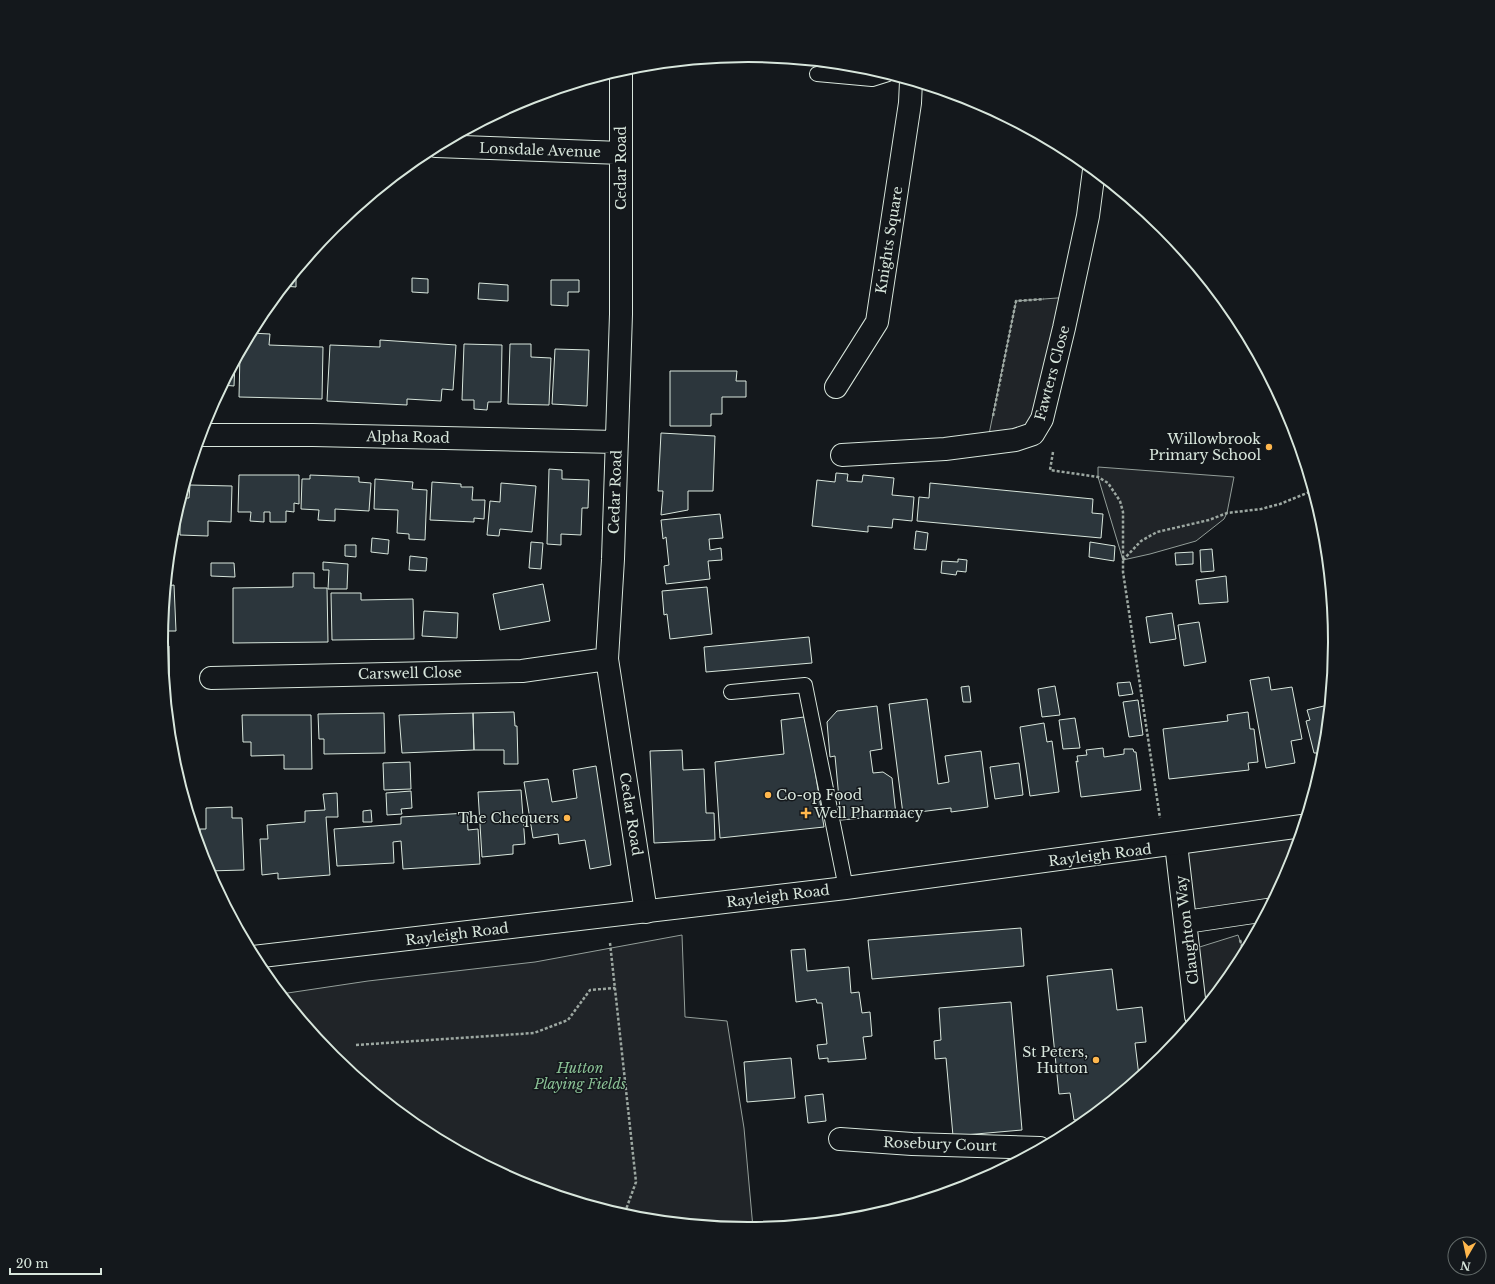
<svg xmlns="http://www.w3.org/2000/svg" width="1495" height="1284" viewBox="0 0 1495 1284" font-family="'Libre Baskerville',serif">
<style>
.green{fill:#202428;stroke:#939e99}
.building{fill:#2c363c;stroke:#d8e6dc}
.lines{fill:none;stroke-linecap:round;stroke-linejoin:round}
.service-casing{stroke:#d8e6dc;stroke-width:16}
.minor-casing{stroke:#d8e6dc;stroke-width:24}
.primary-casing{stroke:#d8e6dc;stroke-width:24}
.path{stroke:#9da8a2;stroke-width:2.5;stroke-dasharray:3 2;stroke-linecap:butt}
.service{stroke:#14181c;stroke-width:14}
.minor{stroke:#14181c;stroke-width:22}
.primary{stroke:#14181c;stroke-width:22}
.poi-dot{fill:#ffb74d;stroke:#14181c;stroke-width:1.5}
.labels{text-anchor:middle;stroke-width:3;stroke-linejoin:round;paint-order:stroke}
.street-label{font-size:14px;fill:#d8e6dc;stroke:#14181c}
.poi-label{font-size:14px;fill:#d8e6dc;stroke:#14181c;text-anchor:end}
.park-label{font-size:14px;font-style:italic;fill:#8ac095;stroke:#14181c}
.rim{fill:none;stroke:#d8e6dc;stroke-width:2}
</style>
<rect width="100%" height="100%" fill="#14181c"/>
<!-- green -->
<path class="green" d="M1071,297L1042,419L987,444L1016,301Z
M1098,467L1234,477L1227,513L1224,519L1196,541L1150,554L1123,560L1098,477Z
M1302,826L1290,867L1267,910L1186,922L1176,844Z
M682,935L685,1017L727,1021L744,1128L753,1228L633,1218L523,1184L421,1130L332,1057L281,994L368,981L535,962Z
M1238,935L1244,952L1235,968L1196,1016L1190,950Z"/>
<!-- building -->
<path class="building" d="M296,271V287L284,286Z
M412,278L428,279V293L412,292Z
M551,280H579V292H568V306L551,305Z
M479,283L508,285V301L478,299Z
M250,333L270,334L269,345L323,347L322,399L239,397L240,353Z
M380,340L456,345L453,390L442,389L441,401L407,399V405L327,401L330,345L380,347Z
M464,344L502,345L501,402H488L487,410L474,409V400H462Z
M510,344H531V357L551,358L549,405L508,404Z
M555,349L589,350L587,406L552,404Z
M235,361L234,386L222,385Z
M670,371H737L736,381H746V397H722V414H711V426H670Z
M661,433L715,436L713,491H688V510L661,515L663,491H658Z
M549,469L562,470V479L589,480L588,508H582L581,535L561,534V545L547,544Z
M836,473L848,474L847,481L862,482L863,475L894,478L892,495L914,497L912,521L893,519L892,528L868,526V532L812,526L817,480L835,482Z
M239,475H299V504L294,503V512L286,511V522H270V512H264V522L250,521L251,512H238Z
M310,475L359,477V482L371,483L369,511L335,509V521L318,520L319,510L301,509L302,479H310Z
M375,479L413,482L412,489L427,490L425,540L409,539V534L397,533L398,510L374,509Z
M432,482L461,484V487H473L472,500H485L484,519L474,518V522L430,520Z
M501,483L536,486L532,532L500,529L499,536L487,535L490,501L500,502Z
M930,483L1093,499L1092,513L1103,514L1101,538L917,521L919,497L929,498Z
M190,485L232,486L231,522L208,521V536L180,535V499L181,498H189Z
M720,514L723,538L709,539L710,550L721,548L722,560L708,561L710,579L666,584L664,566L669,565L666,537L663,539L661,520Z
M916,531L928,533L926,550L914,549Z
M372,538L389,540L388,554L371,552Z
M531,542L543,543L541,569L529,568Z
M1090,542L1115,546L1114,561L1089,557Z
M345,545H356V557L345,556Z
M1212,549L1214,571L1201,572L1200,550Z
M1193,552V564L1176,565L1175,553Z
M410,556L427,558L426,571L409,570Z
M958,559L967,560L966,572L957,571L956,575L941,573L942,561L958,562Z
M323,562L348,564L347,589H328L329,570H323Z
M211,563H234L235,577L211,576Z
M293,573H314V588H327L328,642L233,643V588L293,587Z
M1226,576L1228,602L1199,604L1196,580Z
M543,584L550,621L500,630L493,594Z
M174,585L176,631H162L166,586Z
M707,587L712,634L670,639L667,614L664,615L662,591Z
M331,593H361V600L413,599L414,639L332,640Z
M424,611L458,613L457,638L422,636Z
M1172,613L1176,639L1150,643L1146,617Z
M1199,622L1206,662L1184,666L1178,625Z
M809,637L812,663L706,672L704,647Z
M161,646H169L170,715L168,714Z
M1269,677L1271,690L1292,687L1302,739L1291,741L1295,763L1266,768L1250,680Z
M1130,682L1133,694L1119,696L1117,683Z
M969,686L971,702H963L961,687Z
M1055,686L1060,715L1042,717L1038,689Z
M927,699L938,784L949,782L945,756L981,751L988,807L951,812V808L903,814L889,704Z
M1138,700L1143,735L1129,737L1123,702Z
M1328,705L1323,757L1321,765L1318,753H1314L1306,721L1310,720L1307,710Z
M877,706L882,749L870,751L873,773L883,772L892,778L896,815L841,820L835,756L830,757L827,722L837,711Z
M514,712L515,726H517L518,764H504V750H474L473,713Z
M1248,712L1250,729H1254L1258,762L1248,763L1249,770L1169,779L1163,729L1228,721L1227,715Z
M384,713L385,753L324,754V739H319L318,714Z
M473,713L474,750L402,753L399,715Z
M242,715H311L312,769H284V755L251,756V742H243Z
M804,717L812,752L824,827L720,838L715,762L784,754L781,720Z
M1075,718L1080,748L1063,749L1059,720Z
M1044,723L1047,742L1052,741L1059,792L1030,796L1020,727Z
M1103,748L1104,757L1124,754V749H1133L1134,752H1136L1141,790L1081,797L1076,761L1078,762L1077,756L1087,755L1086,750Z
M682,750L683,770L704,769L706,813H714L715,840L654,843L650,751Z
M410,762L411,789L384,790L383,763Z
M1019,763L1023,795L995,799L990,767Z
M596,766L611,865L590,869L585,840L559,844L558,834L533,838L524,782L548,779L552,802L577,798L573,770Z
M521,790L525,844L513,845V854L482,857L478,792Z
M411,791L412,808L401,809L402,814L387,815L386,793Z
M337,793L338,817H326L330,875L278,879V873L262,875L260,839H268L267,825L305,822V811L325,810L323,794Z
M232,807V818H242L244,870L208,871L201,852L200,829H206V808Z
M371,810L372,822H363V811Z
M467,813L468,830L478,829L480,864L403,869L401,841L393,842L394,863L337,866L334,829L401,824V817Z
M1021,928L1024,966L872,979L868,940Z
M805,949L807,971L849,967L851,993L859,992L862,1013L870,1012L872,1036L863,1037L866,1059L828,1062V1058L819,1059L817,1045L827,1044L822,1003H817L816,999L796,1002L791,950Z
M1112,969L1117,1010L1142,1007L1146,1042L1135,1043L1139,1076L1088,1119L1074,1120L1070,1093L1059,1094L1047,976Z
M1011,1002L1022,1130L953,1136L946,1058L935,1059L934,1041L941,1040L939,1008Z
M791,1058L795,1098L747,1102L744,1062Z
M823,1094L826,1121L808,1123L805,1096Z"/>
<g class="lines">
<defs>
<path id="service" d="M817,74L872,79L888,74
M731,692L805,685L846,888"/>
<path id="minor" d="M621,70V314L613,559L607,659L646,912
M436,146L621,153
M836,387L877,322L910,103L911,81
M200,435H313L616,442
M842,455L945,449L1015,440L1033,434L1042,419L1064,328L1088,216L1094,170
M211,678L522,671L607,659
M1176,844L1196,1016
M1186,922L1267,910
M840,1139L912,1144L1040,1148"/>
<path id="primary" d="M253,957L846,888L1302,826"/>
</defs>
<!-- service casing -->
<use href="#service" class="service-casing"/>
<!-- minor casing -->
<use href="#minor" class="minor-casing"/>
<!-- primary casing -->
<use href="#primary" class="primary-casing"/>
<!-- path -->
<path class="path" d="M993,416L1016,301L1044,299
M1053,452L1050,470L1098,477L1108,483L1120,501L1123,512V572L1160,818
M1123,560L1141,541L1157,532L1209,520L1227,513L1261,509L1280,504L1312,491
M1240,940L1244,952
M610,943L636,1182L624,1215
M356,1045L534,1033L568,1020L590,990L615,988"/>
<!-- service -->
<use href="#service" class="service"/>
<!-- minor -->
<use href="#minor" class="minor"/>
<!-- primary -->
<use href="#primary" class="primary"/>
</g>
<!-- markers -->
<g class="poi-dot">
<circle cx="1269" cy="447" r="4"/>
<circle cx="768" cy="795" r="4"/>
<path d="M804 807h4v4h4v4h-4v4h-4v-4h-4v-4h4z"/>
<circle cx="567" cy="818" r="4"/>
<circle cx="1096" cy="1060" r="4"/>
</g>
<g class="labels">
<!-- street labels -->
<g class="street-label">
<text transform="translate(540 150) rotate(2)" y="5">Lonsdale Avenue</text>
<text transform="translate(621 168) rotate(-90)" y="5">Cedar Road</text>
<text transform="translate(889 240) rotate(-81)" y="5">Knights Square</text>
<text transform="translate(1052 373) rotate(-75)" y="5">Fawters Close</text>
<text transform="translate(408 437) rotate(1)" y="5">Alpha Road</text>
<text transform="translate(615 492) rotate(-88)" y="5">Cedar Road</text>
<text transform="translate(410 673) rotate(-1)" y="5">Carswell Close</text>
<text transform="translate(631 814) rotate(81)" y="5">Cedar Road</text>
<text transform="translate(1100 855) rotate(-7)" y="5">Rayleigh Road</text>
<text transform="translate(778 896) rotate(-7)" y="5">Rayleigh Road</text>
<text transform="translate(1187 930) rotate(-97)" y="5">Claughton Way</text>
<text transform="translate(457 934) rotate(-7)" y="5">Rayleigh Road</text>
<text transform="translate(940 1144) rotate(2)" y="5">Rosebury Court</text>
</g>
<!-- poi labels -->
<g class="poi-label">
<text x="1261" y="444">Willowbrook<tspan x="1261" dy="16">Primary School</tspan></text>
<text x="776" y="800" text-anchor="start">Co-op Food</text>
<text x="814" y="818" text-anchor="start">Well Pharmacy</text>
<text x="559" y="823">The Chequers</text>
<text x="1088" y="1057">St Peters,<tspan x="1088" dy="16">Hutton</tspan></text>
</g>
<!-- park labels -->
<g class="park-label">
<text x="580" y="1073">Hutton<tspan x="580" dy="16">Playing Fields</tspan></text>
</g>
</g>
<!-- crop -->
<path d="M0 0H1495V1284H0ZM168 642a580 580 0 1 1 1160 0a580 580 0 1 1-1160 0Z" fill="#14181c" fill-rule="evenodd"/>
<path class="rim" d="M168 642a580 580 0 1 1 1160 0a580 580 0 1 1-1160 0Z"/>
<!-- north arrow -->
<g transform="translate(1467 1256) rotate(189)"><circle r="19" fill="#14181c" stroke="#626a69"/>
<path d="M0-3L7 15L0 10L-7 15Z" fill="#ffb74d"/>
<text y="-6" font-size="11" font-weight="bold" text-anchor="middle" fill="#d8e6dc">N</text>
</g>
<!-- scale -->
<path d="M10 1268v6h91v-6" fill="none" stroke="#d8e6dc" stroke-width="2"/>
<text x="16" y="1268" font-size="12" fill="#d8e6dc" stroke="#14181c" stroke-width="3" paint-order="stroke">20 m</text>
</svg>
